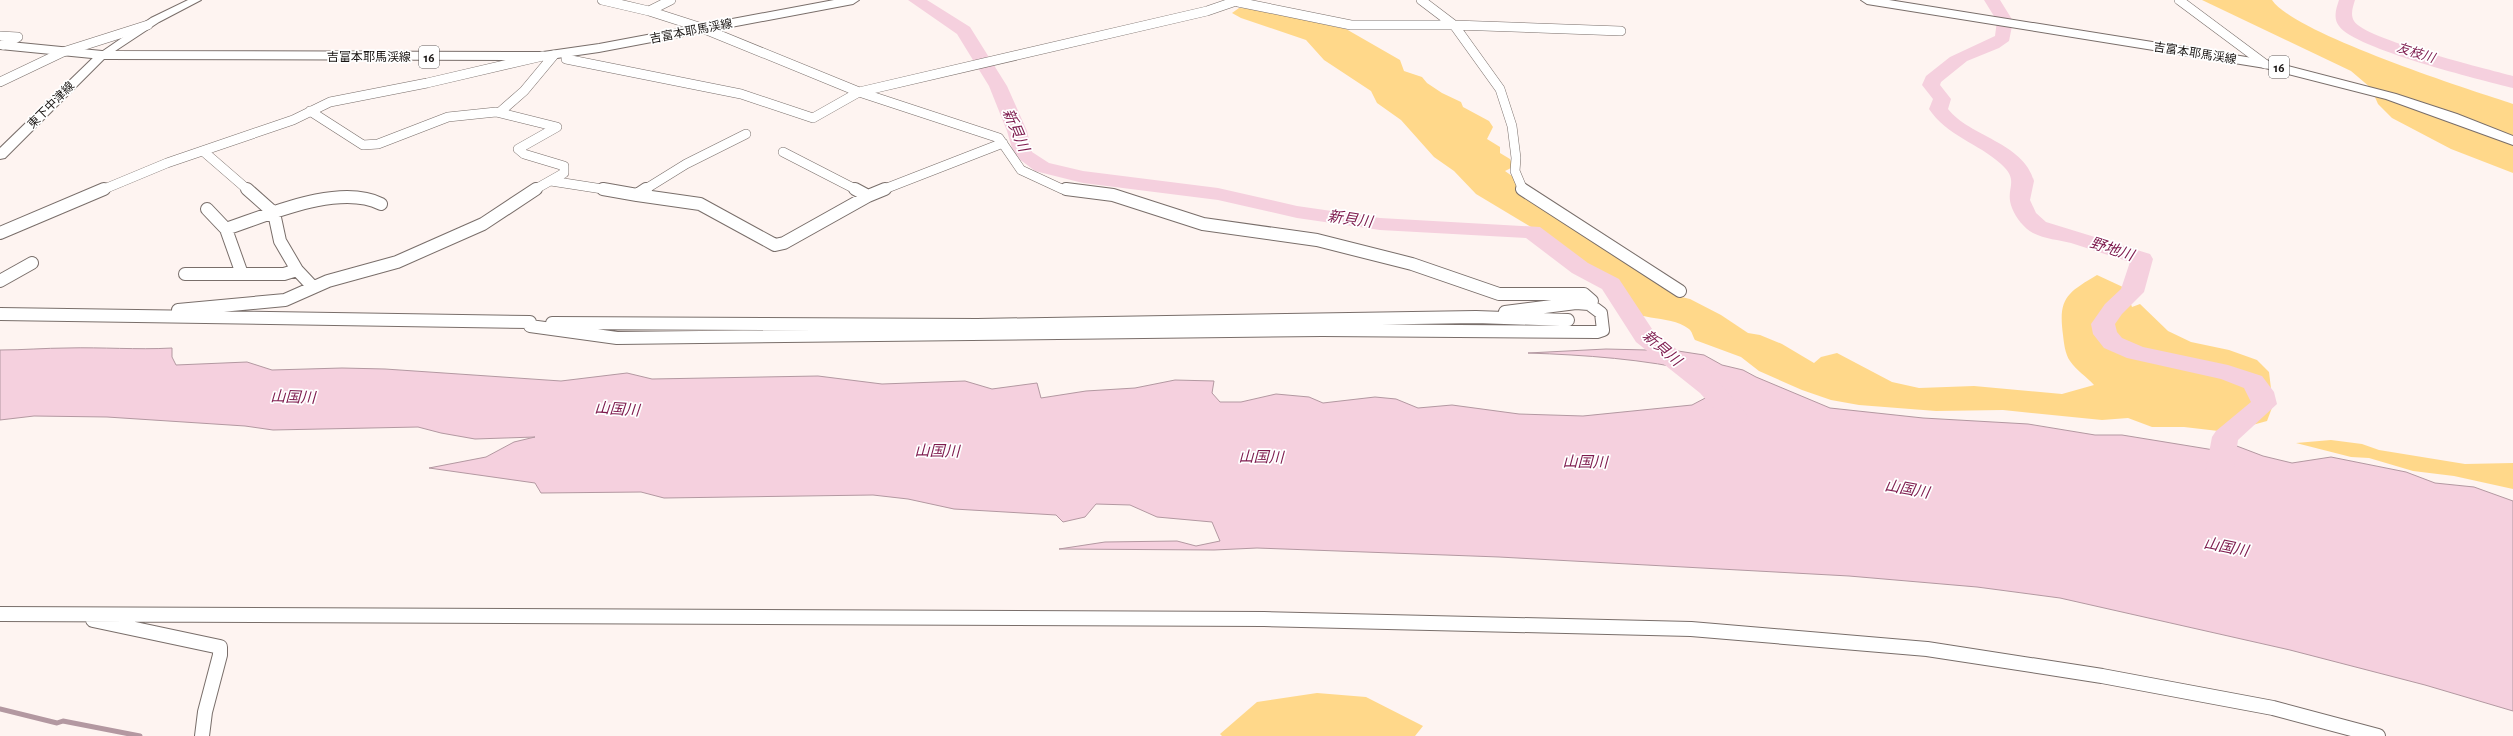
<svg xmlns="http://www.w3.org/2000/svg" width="2513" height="736" viewBox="0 0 2513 736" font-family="'Alegreya Sans','Noto Sans JP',sans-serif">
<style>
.green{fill:#ffd88a}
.water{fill:#f5d0de;stroke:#b398a1}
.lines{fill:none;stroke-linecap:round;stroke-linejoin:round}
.stream{stroke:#b398a1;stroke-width:5}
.river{fill:#f5d0de;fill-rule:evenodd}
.minor-far2-casing{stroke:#796e6a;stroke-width:10}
.minor-far1-casing{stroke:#796e6a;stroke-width:14}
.minor-casing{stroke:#796e6a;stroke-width:16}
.tertiary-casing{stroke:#796e6a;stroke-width:2}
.secondary-casing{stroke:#796e6a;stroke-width:2}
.primary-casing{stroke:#796e6a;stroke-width:2}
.minor-far2{stroke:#fff;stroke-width:9}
.minor-far1{stroke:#fff;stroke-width:12}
.minor{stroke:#fff;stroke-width:14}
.tertiary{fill:#fff;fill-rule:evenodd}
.secondary{fill:#fff;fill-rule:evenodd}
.primary{fill:#fff;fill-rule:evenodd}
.labels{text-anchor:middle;stroke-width:3.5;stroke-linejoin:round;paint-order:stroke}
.far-street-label{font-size:12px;fill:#191513;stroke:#fff}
.far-water-label{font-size:13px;font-style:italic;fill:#7d1a4d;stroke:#fff}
.shield{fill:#fff;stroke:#5e5b5a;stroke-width:1}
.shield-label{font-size:13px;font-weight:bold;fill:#191513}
.water-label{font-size:15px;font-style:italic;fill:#7d1a4d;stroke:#fff}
</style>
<rect width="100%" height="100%" fill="#fef4f1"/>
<!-- green -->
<path class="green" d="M2202,0H2272C2295,34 2467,89 2513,104V173L2451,149L2392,118L2378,104L2371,88L2351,71Z
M1239,8L1257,9L1346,29L1400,60L1404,71L1422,77L1427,83L1442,93L1461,102L1463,107L1489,121L1493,127L1487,139L1500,147V153L1510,159L1513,167L1505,171L1673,290V295L1690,299L1721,315L1748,333L1760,335L1782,344L1814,363L1821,357L1837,353L1892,382L1919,388L1974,386L2062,394L2094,385C2087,377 2076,370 2070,361C2065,354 2064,343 2063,335C2058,298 2067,293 2097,275L2125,288L2132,307L2140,304L2168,331L2191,342L2229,350L2257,360L2269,372L2273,405L2267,421L2227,432L2184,427H2152L2128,418L2102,420L2003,410L1936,411L1859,405L1831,400L1802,390L1759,371L1741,357L1695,340C1693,337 1692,331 1689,329C1668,312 1631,326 1620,297L1623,290L1613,280L1588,268L1531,227L1476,194L1454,171L1434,157L1401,120L1377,103L1371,91L1324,60L1306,40L1241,18L1232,13Z
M2331,440L2362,444L2379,450L2465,464L2513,463V489L2454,476L2413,471L2369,458L2351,457L2296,443Z
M1317,693L1366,697L1423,726L1415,736H1222L1220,734L1257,702Z"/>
<!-- water -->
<path class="water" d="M1643,329L1665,349L1704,355L1722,365L1743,370L1756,377L1830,408L1923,418L2028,424L2095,435H2122L2214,450L2221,440L2263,456L2292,463L2331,457L2406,472L2435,483L2474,487L2513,501V711L2425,685L2290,650L2060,598L1977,587L1849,576L1499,557L1257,548L1214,550L1059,549L1105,542L1177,541L1196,546L1220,541L1212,522L1157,517L1130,505L1096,504L1085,517L1063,522L1056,515L954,509L908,499L873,495L664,498L641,492L541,493L535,483L429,468L486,457L514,442L535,437L475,439L441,433L418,427L273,430L245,426L107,417L34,416L0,420V350C23,350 45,348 67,348C102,347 137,350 172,348V357L176,365L247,362L272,370L342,368L385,369L561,381L627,373L652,379L818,376L882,384L965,381L992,389L1037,383L1041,398L1086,391L1135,388L1175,380L1214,381L1212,393L1220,402H1241L1276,394L1309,397L1323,403L1375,397L1396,399L1418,408L1452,405L1519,414L1583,416L1692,405L1711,395L1715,385L1680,374L1700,372C1644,359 1585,355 1528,353L1606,349L1647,350L1636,330Z"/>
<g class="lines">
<!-- stream -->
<path class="stream" d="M0,709L57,723L63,721L140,736"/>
<!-- river -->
<path class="river" d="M908,0H927L970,27L1007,86L1027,131L1032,152L1049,163L1083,171L1218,188L1297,206L1380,218L1540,227L1588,263L1619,279L1654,332L1718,381L1748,416L1744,422L1735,424L1726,422L1700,393L1636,342L1602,289L1572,273L1526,238L1380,230L1297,218L1218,200L1083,183L1035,171L1014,155L1007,131L989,86L957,34Z
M1984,0H2000L2013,21L2009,41L1999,48L1967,61L1941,82L1940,85L1951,99L1948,109C1970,137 2023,142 2034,181L2030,200L2036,213L2046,222L2150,254L2153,259L2144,292L2122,314L2115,324L2117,332L2122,338L2143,347L2228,365L2262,376L2274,392L2277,404L2238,440L2233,474L2229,481L2219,483L2209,481L2205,474L2212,437L2216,431L2251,402L2244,388L2221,379L2127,358L2104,348L2093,334L2091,324L2105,304L2121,289L2130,262C2110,256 2091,249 2071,243C2059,240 2045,239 2033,233C2024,228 2016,218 2012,208C2004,188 2021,182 2001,164C1978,143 1947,136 1929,109L1933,99L1922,85L1926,76L1950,57L1995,36L1997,21Z
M2339,0H2355C2353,7 2350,14 2354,21C2364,39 2487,69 2513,76V88C2481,80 2355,49 2339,26C2333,18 2336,9 2339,0Z"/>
<defs>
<path id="minor-far2" d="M602,0L649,11L702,28L859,92L999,138L1021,170L1062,189L1074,190
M1421,0L1454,25L1500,89L1512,126L1516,158L1515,171L1523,190
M2179,0L2265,64
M1238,2L1351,25H1454L1621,31
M649,11L671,0
M0,36L18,37L3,45
M566,54V59L741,94L813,118L859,92L1207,11L1239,0
M0,82L63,52L148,25
M310,111L363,145L378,144L448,117L496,112L557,127L518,149L524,154L564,166V173L534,190
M500,112L524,91L554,55
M203,151L248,190
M783,152L857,190
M551,181L609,190
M102,190L167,163L293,120L330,102L427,83L543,56
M644,190L686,164L746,134
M882,190L1003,143"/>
<path id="minor-far1" d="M247,189L274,213L280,241L297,270L313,287
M603,189L637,195L646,189
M855,189L868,196
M1522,189L1680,291
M637,195L700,204L775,245L784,243L868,196L885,189
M207,209L226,229C268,215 339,183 381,204
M226,229L242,274
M0,233L104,189
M185,274H284L297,270
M0,281L32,263
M178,310L285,300L328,281L397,262L483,224L536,189
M1505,312L1576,303L1589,304
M0,314L530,322V326L617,338L1322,330L1597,332L1603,330L1601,313L1589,304L1592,301L1584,294H1499L1412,264L1317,240L1203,224L1113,195L1066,189
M552,323L977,325L1476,317L1568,320"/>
<path id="minor" d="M0,614L1264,619L1691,629L1927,649L2102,676L2273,708L2378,736
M93,620L220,647V655L205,712L202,736"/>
<path id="tertiary" d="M188,0H201L159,22L106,57L102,58L97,55L151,18Z"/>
<path id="secondary" d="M102,52L106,53V57L5,158L0,159V148L98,53Z"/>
<path id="primary" d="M834,0H859L853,4L599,52L543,60L102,59L0,49V41L102,51L543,52L599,44Z
M1861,0H1889L2265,60L2396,94L2457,114L2513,136V145L2386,99L2265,68L1867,4Z"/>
</defs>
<!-- minor-far2 casing -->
<use href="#minor-far2" class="minor-far2-casing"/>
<!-- minor-far1 casing -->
<use href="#minor-far1" class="minor-far1-casing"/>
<!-- minor casing -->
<use href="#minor" class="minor-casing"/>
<!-- tertiary casing -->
<use href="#tertiary" class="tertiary-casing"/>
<!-- secondary casing -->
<use href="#secondary" class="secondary-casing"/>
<!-- primary casing -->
<use href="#primary" class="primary-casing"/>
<!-- minor-far2 -->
<use href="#minor-far2" class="minor-far2"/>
<!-- minor-far1 -->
<use href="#minor-far1" class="minor-far1"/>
<!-- minor -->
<use href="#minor" class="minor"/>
<!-- tertiary -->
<use href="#tertiary" class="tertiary"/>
<!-- secondary -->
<use href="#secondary" class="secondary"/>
<!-- primary -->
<use href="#primary" class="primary"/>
</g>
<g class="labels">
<!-- far-street labels -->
<g class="far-street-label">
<text transform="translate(691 31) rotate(-11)" y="4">吉富本耶馬渓線</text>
<text transform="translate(2195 53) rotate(9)" y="4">吉富本耶馬渓線</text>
<text x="369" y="61">吉富本耶馬渓線</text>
<text transform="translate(51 105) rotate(-45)" y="4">東下中津線</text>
</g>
<!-- far-water labels -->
<g class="far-water-label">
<text transform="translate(2416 52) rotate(17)" y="5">友枝川</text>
</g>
<!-- shield labels -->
<g class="shield">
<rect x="419" y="46" width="20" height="22" rx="3"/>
<rect x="2269" y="56" width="20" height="22" rx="3"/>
</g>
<g class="shield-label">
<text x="429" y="62">16</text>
<text x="2279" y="72">16</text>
</g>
<!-- water labels -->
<g class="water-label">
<text transform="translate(1016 130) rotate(67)" y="5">新貝川</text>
<text transform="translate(1350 219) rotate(8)" y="5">新貝川</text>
<text transform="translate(2112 249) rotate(18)" y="5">野地川</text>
<text transform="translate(1662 348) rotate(41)" y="5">新貝川</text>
<text transform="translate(293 397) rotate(2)" y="5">山国川</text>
<text transform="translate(617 409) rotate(4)" y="5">山国川</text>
<text transform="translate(937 451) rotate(1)" y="5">山国川</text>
<text transform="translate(1261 457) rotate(1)" y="5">山国川</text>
<text transform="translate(1585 462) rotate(1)" y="5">山国川</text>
<text transform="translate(1907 489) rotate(10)" y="5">山国川</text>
<text transform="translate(2226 547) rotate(11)" y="5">山国川</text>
</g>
</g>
</svg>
